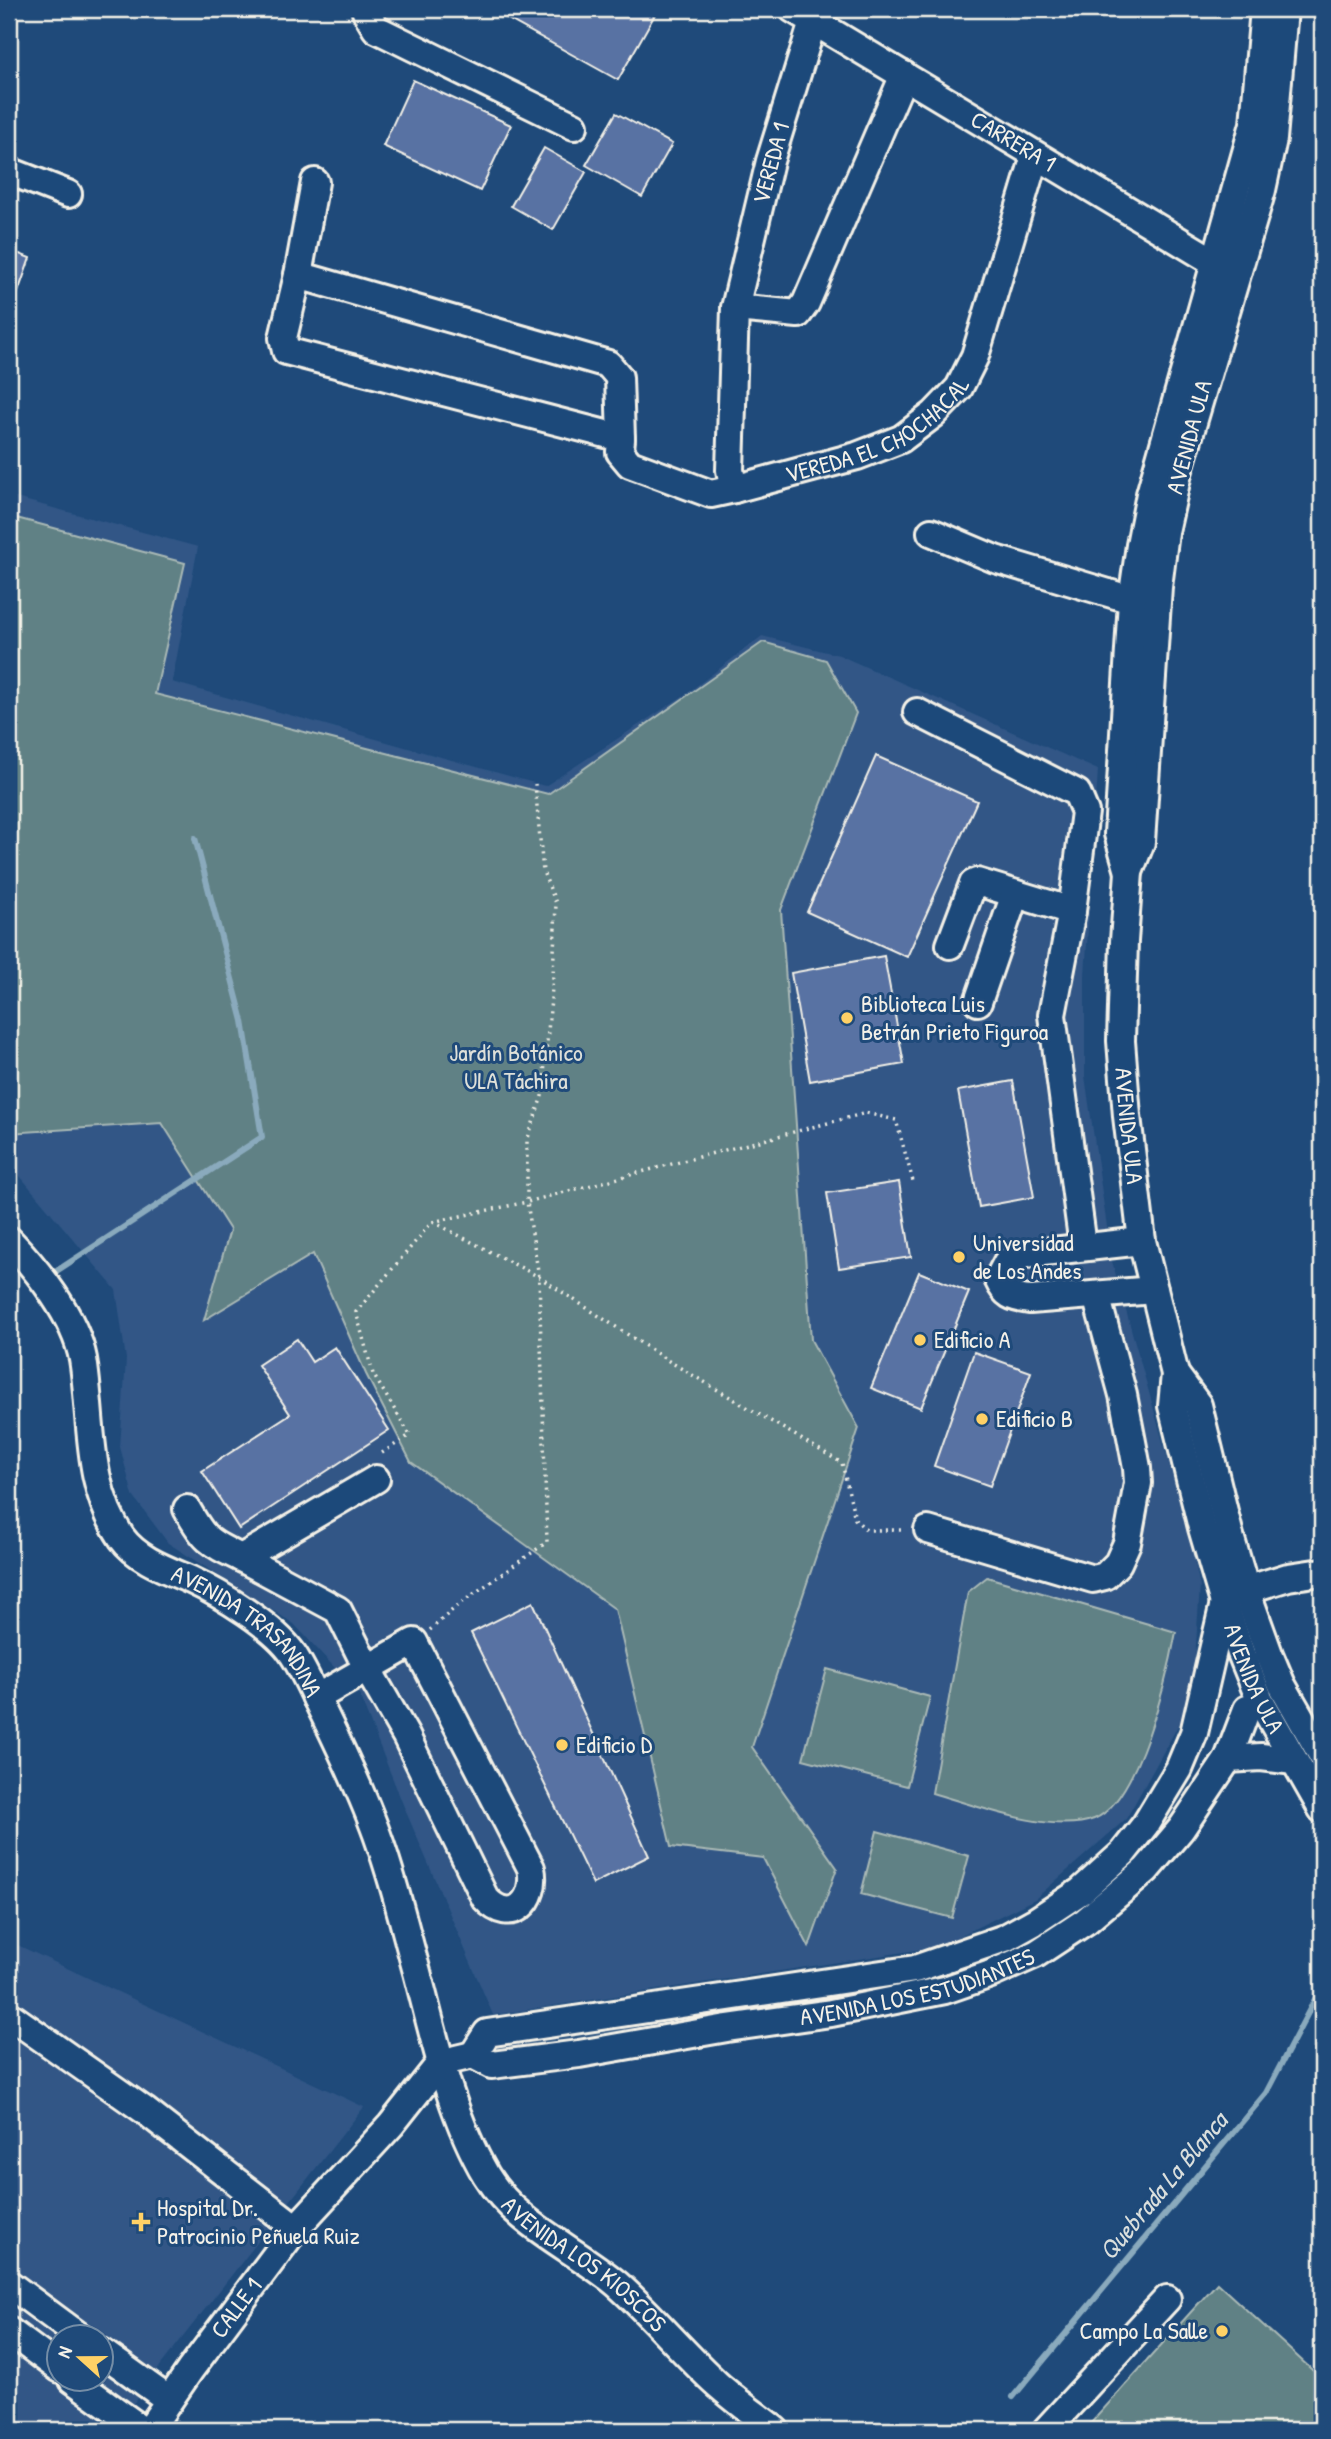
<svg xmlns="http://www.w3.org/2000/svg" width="1331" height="2439" viewBox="0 0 1331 2439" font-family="'Patrick Hand',sans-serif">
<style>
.built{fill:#305686;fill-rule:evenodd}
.green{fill:#608185;stroke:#aab9b6;stroke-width:2}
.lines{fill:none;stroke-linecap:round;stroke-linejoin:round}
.stream{stroke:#8aaabd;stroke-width:6}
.building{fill:#5972a3;stroke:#f4f1e8;stroke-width:2}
.minor-casing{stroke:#f4f1e8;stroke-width:32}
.path{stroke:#f4f1e8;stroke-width:3.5;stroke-dasharray:2 5;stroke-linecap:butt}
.minor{stroke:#1f4a7a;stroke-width:26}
.poi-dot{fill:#ffd166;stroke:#1f4a7a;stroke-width:2.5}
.labels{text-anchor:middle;stroke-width:6;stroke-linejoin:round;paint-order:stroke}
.street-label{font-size:24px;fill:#f4f1e8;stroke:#1f4a7a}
.poi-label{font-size:24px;fill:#f4f1e8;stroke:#1f4a7a;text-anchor:start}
.park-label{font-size:24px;fill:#dee0d9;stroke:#1f4a7a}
.water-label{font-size:26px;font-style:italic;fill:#dadfdd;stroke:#1f4a7a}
</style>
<rect width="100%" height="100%" fill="#1f4a7a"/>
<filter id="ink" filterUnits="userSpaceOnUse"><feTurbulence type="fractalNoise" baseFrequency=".0143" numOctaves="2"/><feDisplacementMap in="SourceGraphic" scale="14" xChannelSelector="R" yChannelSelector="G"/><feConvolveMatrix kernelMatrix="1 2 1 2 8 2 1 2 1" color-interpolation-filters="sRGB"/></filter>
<g filter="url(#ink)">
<!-- built -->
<path class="built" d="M9,496L198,547L172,682L545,786L686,694L762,636L839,655L1098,770L1085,976V1076L1112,1261L1187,1527L1200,1586L1195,1660L1183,1717L1126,1819L1035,1899L937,1947L493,2015L404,1807L359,1694L294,1624L168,1543L133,1496L120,1447L126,1359L116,1290L9,1163V1133L162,1123L230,1230L205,1320L313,1254L366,1374L410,1462L615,1609L671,1846L763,1858L809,1946L837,1868L752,1747L859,1428L811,1340L781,910L856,713L763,642L549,794L155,693L184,563L9,516Z
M9,1941L364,2107L161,2365L116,2430H9ZM60,2338H102V2380H60Z"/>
<!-- green -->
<path class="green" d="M9,516L185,563L155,694L548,794L763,642L826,660L856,713L781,910L811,1340L859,1428L752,1747L837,1868L809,1947L763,1858L671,1847L615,1609L411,1462L366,1374L313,1254L204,1320L230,1230L162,1123L9,1133Z
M987,1577L1176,1632C1168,1675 1138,1802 1094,1819C1052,1835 974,1805 932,1793L968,1592Z
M827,1669L930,1697L907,1786L803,1759Z
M877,1831L969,1856L952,1918L861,1894Z
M1217,2283L1322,2379V2430H1098L1090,2424Z"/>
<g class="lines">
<!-- stream -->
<path class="stream" d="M58,1270L262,1137L243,1021L195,838
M1013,2397L1266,2093L1322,1986"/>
</g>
<!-- building -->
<path class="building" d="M490,9H658L618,80Z
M413,80L511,125L480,191L383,146Z
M616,113L672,144L642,197L586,165Z
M544,148L586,172L553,230L511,206Z
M9,250L30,258L11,312L9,311Z
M876,756L977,801L907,957L807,912Z
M884,956L904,1064L810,1081L791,973Z
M1013,1081L1034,1197L979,1207L958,1091Z
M899,1182L911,1257L839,1268L827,1193Z
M919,1272L969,1292L921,1408L871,1388Z
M297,1339L312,1362L335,1347L389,1430L239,1529L202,1471L290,1414L258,1365Z
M974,1352L1031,1372L990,1486L934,1466Z
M533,1602L649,1856L593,1884L471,1633Z"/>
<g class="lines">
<defs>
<g id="minor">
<path d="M367,9L366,12L376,29L574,126"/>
<path id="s1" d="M793,9L1216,263L1230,268"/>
<path id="s2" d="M817,9L770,161L735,308L730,470L734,489L857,456L901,439L934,414L959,388L975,356L1035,156"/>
<path id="s3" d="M1284,9L1273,139L1262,190L1178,473L1165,532L1158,587L1141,842L1129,872L1124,941L1121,1041L1127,1116L1142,1241L1175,1374L1172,1406L1202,1528L1224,1603L1241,1653L1260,1700L1322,1809"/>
<path d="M9,171L68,194"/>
<path d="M315,182L298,275L283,338L286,351L621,438L620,452L630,464L711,494L734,489"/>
<path d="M298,275L608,364L619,377L621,438"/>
<path d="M735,308L798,314L806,303L904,75"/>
<path d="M931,532L995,559L1132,600"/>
<path d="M917,712L1077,793L1085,812L1072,911L1052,1015L1083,1246"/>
<path d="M1129,872L1118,834L1132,600L1140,545L1150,494L1254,124L1264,9"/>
<path d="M950,945L973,884L977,882L1072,911"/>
<path d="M978,1002L1015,894"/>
<path id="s4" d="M9,1240C38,1270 75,1317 83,1359C93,1420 85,1484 122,1538C138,1560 168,1570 191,1580C221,1594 275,1627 293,1654C305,1672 314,1694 324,1714C344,1755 365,1799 380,1843C395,1885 405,1929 417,1972C435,2040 450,2114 486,2175C517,2226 573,2247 617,2284C652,2315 682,2352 717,2384C735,2400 756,2415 775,2430"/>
<path d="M1142,1241L1025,1254L1007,1262L998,1279C1005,1295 1012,1298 1030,1300L1154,1290"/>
<path d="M1175,1374L1198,1405L1230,1536L1246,1590L1269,1654L1282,1685L1322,1755"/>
<path d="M187,1509C205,1541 208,1542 241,1558"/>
<path d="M928,1530L1093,1579L1105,1576L1118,1563L1127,1543L1138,1483L1137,1468L1123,1395L1096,1295"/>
<path d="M1246,1590L1288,1577L1322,1572"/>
<path d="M316,1698L414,1642L531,1868C538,1901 511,1927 485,1898L406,1736L367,1668L338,1610L241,1558L376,1479"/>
<path d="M1228,1759L1261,1757L1294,1761"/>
<path d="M9,2015L144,2110L296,2228"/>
<path d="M473,2055L487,2033L915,1969L1005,1938L1034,1922L1081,1891L1123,1853L1145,1825L1179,1769L1194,1733L1224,1603"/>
<path id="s5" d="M456,2059L473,2055L492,2065L579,2054L727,2028L831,2013L945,1990L991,1974L1036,1954L1086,1921L1146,1870L1181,1829L1228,1759L1247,1709"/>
<path d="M9,2284L82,2338"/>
<path d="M9,2331L60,2369"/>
<path d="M102,2352L169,2400"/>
<path d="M73,2380L143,2430"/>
<path id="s6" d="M149,2430L190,2370L296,2228L391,2125L441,2062"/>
<path d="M1046,2430L1167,2299"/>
</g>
</defs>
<!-- minor casing -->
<use href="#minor" class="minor-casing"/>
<!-- path -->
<path class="path" d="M433,1222L539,1277L667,1360L842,1463L855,1519L866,1530H905
M382,1453L410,1435L373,1374L356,1312L432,1222L527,1202L866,1113L896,1120L914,1185
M430,1630L458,1605L547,1542L539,1277L527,1202V1141L542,1096L553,977L556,903L543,872L535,784"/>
<!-- minor -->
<use href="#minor" class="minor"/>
</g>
</g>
<!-- markers -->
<g class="poi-dot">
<circle cx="847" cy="1018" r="7"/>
<circle cx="959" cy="1257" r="7"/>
<circle cx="920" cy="1340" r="7"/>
<circle cx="982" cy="1419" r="7"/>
<circle cx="562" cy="1745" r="7"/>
<path d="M137.5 2211.5h7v7h7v7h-7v7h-7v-7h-7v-7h7z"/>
<circle cx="1222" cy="2331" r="7"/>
</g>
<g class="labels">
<!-- street labels -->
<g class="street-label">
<text dy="8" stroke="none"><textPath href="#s1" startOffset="257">CARRERA 1</textPath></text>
<text transform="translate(771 163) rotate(-75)" y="8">VEREDA 1</text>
<text dy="8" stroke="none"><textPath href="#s2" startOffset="649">VEREDA EL CHOCHACAL</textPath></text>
<text transform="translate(1189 437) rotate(-75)" y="8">AVENIDA ULA</text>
<text dy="8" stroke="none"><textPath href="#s3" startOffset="1136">AVENIDA ULA</textPath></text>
<text dy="8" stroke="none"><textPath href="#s4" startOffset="486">AVENIDA TRASANDINA</textPath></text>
<text dy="8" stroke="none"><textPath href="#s3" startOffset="1706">AVENIDA ULA</textPath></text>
<text dy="8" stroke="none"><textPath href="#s5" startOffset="472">AVENIDA LOS ESTUDIANTES</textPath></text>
<text dy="8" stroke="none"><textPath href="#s4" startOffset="1227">AVENIDA LOS KIOSCOS</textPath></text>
<text dy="8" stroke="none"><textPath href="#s6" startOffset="150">CALLE 1</textPath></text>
</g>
<!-- poi labels -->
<g class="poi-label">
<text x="861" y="1012">Biblioteca Luis<tspan x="861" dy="28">Betrán Prieto Figuroa</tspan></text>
<text x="973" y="1251">Universidad<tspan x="973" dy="28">de Los Andes</tspan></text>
<text x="934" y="1348">Edificio A</text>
<text x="996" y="1427">Edificio B</text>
<text x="576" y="1753">Edificio D</text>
<text x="157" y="2216">Hospital Dr.<tspan x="157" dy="28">Patrocinio Peñuela Ruiz</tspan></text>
<text x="1208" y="2339" text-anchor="end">Campo La Salle</text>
</g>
<!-- park labels -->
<g class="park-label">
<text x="516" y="1061">Jardín Botánico<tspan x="516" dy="28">ULA Táchira</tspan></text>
</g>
<!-- water labels -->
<g class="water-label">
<text transform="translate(1163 2186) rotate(-50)" y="9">Quebrada La Blanca</text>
</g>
</g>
<!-- margin -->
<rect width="1331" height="2439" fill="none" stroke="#1f4a7a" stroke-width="35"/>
<rect x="18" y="18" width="1296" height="2404" fill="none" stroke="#f4f1e8" stroke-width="2.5" filter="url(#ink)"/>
<!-- north arrow -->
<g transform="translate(80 2358) rotate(291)"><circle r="33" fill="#1f4a7a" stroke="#748da6" stroke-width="2"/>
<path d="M0-5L12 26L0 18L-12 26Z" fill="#ffd166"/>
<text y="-10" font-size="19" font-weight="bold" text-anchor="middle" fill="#f4f1e8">N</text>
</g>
</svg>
